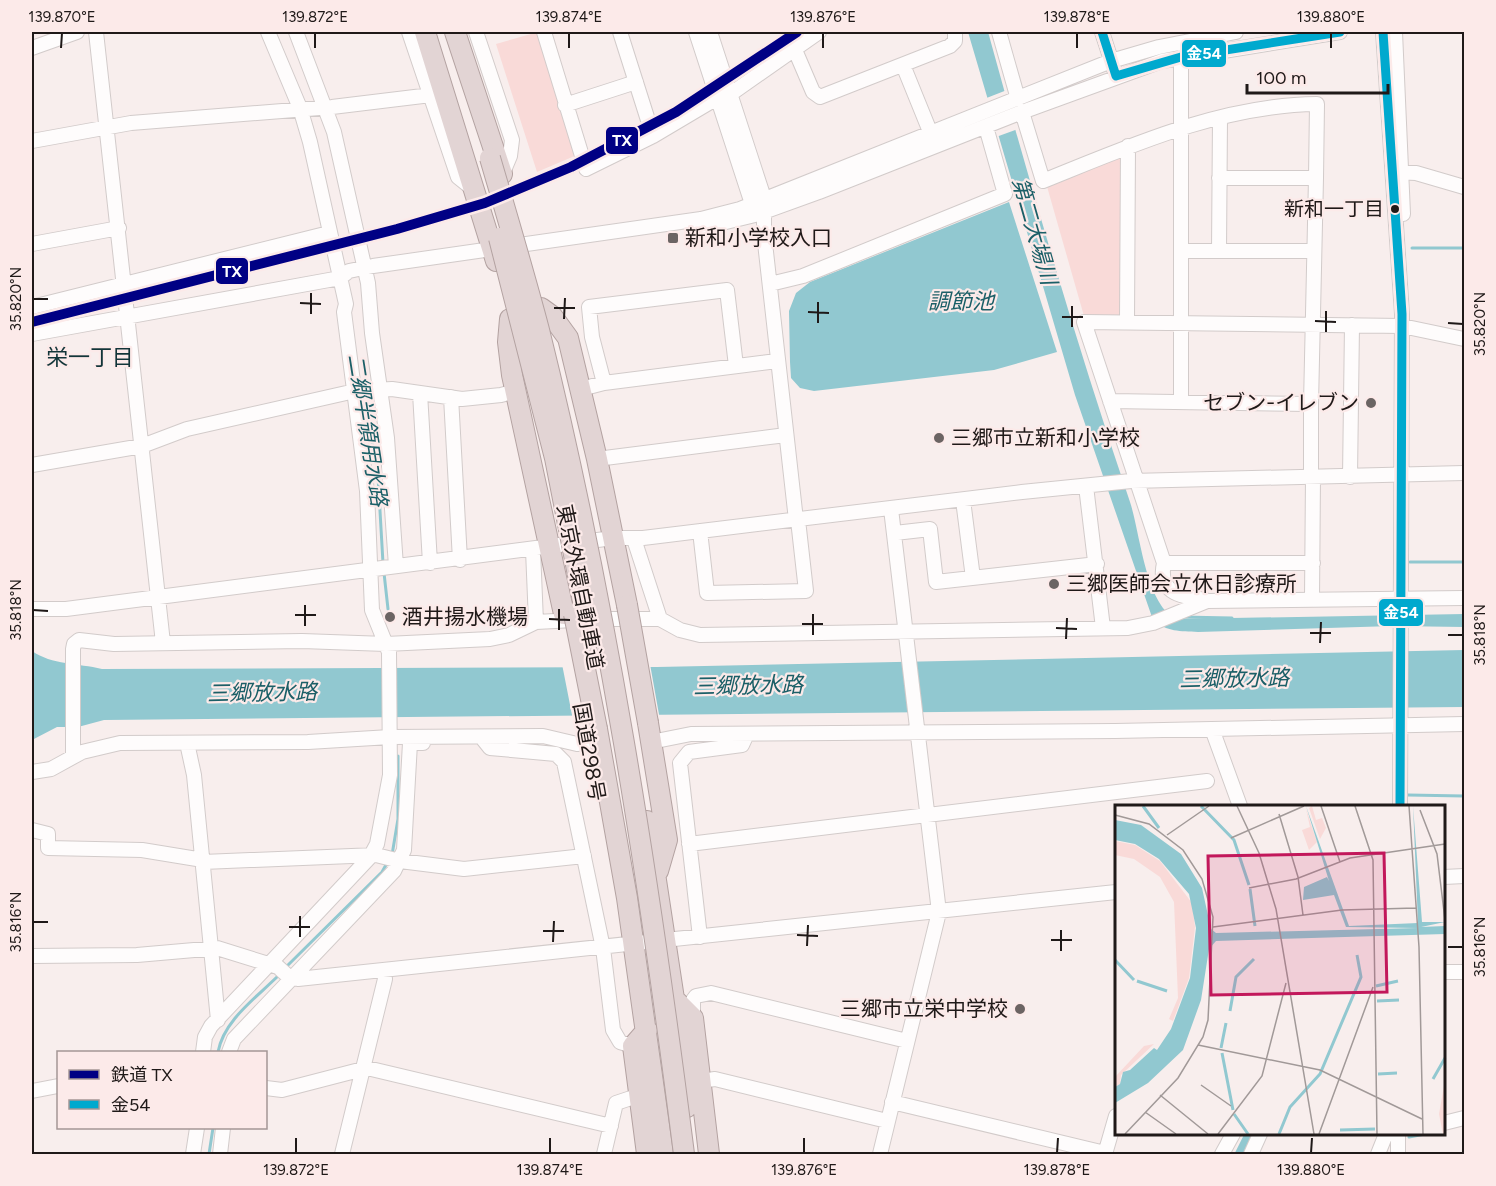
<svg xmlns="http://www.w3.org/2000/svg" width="1496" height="1186" viewBox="0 0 1496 1186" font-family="Figtree,'Noto Sans JP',sans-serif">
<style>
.green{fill:#f9dad8}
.water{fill:#91c8d0}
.pier{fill:#f8eeed}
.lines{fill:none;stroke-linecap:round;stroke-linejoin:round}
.stream{stroke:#91c8d0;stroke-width:3}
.canal{stroke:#91c8d0;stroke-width:10}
.minor-casing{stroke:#d2cbca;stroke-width:16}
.highway-casing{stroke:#b3a2a1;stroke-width:22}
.minor{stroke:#fefcfc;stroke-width:14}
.highway{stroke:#e2d4d4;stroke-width:20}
.highway-bridge-casing{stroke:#b3a2a1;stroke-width:22;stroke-linecap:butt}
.highway-bridge{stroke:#e2d4d4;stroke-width:20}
.bus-1-casing{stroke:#fceae9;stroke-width:14}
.bus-1{stroke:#00a9ce;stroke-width:9}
.rail-1-casing{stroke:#fceae9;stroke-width:15}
.rail-1{stroke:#000084;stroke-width:10}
.ticks{fill:none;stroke:#1f1918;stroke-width:2}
.bus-dot{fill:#1f1918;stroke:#fceae9;stroke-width:2}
.poi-dot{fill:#6b6463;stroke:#fceae9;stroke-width:2}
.labels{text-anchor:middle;stroke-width:4.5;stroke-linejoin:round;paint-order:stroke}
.bus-label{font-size:20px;fill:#1f1918;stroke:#fceae9;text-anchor:end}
.poi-label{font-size:21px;fill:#1f1918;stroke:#fceae9;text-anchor:start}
.street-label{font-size:21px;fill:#1f1918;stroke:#fceae9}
.water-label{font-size:22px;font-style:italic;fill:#1b5f67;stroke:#fceae9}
.neighbourhood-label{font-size:22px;fill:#123539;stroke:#fceae9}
.inset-river{fill:none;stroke:#91c8d0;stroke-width:3}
.inset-road{fill:none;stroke:#a19998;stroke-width:1.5}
.view{fill:#c2185b;fill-opacity:0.15;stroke:#c2185b;stroke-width:3}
.inset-edge{fill:none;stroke:#1f1918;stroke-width:3}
.line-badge{stroke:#fceae9;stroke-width:2}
.badge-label{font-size:16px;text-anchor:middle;font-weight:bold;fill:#fff}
.neatline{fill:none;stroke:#1f1918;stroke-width:2}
.ticks-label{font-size:15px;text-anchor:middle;fill:#1f1918}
</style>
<rect width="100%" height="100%" fill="#f8eeed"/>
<!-- green -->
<path class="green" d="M538,32L577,155L537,172L496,44Z
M1119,154L1123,157L1122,317L1084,316L1046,183Z"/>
<!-- water -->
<path class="water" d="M968,32H988L990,39C1033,195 1078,349 1130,502C1140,532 1146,607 1177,619L1464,614V627L1393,626L1198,632C1180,631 1167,632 1153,620L1075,395Z
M1009,202L1057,352L994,370L814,391L800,388L791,378L790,362L789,311L796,293L810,282Z
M1464,650V707L104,720L78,727H57L32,740V651C52,665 78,663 102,669L657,667Z"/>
<!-- pier -->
<path class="pier" d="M1007,90L1018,129L996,137L984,99Z
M562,664H650L660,720H573Z"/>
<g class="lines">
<!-- stream -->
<path class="stream" d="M1412,248H1464
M363,413L377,459L383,563
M1410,562H1464
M384,573L388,609
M1181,617L1232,618
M1408,795L1464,796
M392,855L398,819V756
M285,968L382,872L387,863
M218,1052C224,1020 256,998 279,975
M1409,1137L1425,1134
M209,1154L213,1128"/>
<!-- canal -->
<path class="canal" d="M1240,1154L1250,1134"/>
<defs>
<path id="minor" d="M96,32L163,643
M296,32L334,132L368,283L372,333L387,438L396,566
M409,32L458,177L473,189
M476,32L512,140L510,156L502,175
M544,32L586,169L653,136L717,98
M620,32L653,136
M696,32L755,213
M710,32L764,198V234L796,520
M999,32L1018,99
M1102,32L1114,69
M1383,32L1402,314L1400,806
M1395,32L1403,214
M32,48L77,32
M795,50L813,92L820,97L950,46L955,41V32
M903,65L931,134
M732,93L819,32
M565,105L636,82
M1022,112L1043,181C1130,146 1221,105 1317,104L1316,178H1219
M32,141L131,123L332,107L431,95
M1393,172L1416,173L1464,187
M697,229L755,215L819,192L1022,112L1162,61L1340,32
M32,244L119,228
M1181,251H1314
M1219,251L1220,118
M770,284L803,276L1005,194L986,127
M32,307L329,233
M1127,322L1128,146
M32,334L340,278L349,271L373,266L701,219L740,209L1111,61L1159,47L1236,32
M604,383L592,337L589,307L727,290L736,366
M581,389L604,383L777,361
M420,393L430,563
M451,397L460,560
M1110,401L1311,404V477
M1181,402V57
M1311,404L1316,178
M597,459L786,435
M32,465L142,446L187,429L355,391L392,389L462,399L501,395L516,391
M1350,477L1352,325
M1086,486L1103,628
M963,500L973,578
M700,531L707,593L806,591L798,520
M895,533L930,529L936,582L1097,564
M634,539L660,619
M533,550L536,622
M1164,563H1313
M1312,599L1313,477
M1205,600C1182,596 1157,594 1164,563L1084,322L1402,326L1464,339
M32,609H66L613,538H643L1022,492L1131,481L1464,473
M594,619H660L680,630L700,635L1128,628L1153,623L1207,601L1464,598
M1212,729L1240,806
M482,738L490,748L556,754L564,762L603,948L613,1030L620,1042L633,1046
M651,742L691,734L1115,731L1464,724
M187,743L194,775L218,1020
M73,755V649L74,644L79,640L114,644L302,641L386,644L490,639L509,635L536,622L574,620
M32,772L51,769L82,752L120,743L308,742L390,737L543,736L577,744L589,742
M32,830L48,834V848L142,850L203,860
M689,844L1207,781
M203,862L376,855L400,861L464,869L584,856
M1444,877L1464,876
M700,937L680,763L689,752L742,745L747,734
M32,956L137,955L217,948L278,967L289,977L298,979L1116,892
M1444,972H1464
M693,1018V1000L696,996L711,993L907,1041
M203,1052L205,1037L211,1026L370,857L377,844L390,775L389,652L372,610L367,491L344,312L346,304L310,142L300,108L268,32
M229,1052L234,1039L394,871L404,850L410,743H423
M700,1081L715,1079L887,1121
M266,1088L282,1090L367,1068L611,1126
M32,1091L58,1086
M892,1102L1105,1153
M1444,1123L1464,1118
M193,1154L197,1128
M220,1154L223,1128
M342,1154L385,979L384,971
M604,1154L616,1103L640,1095
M880,1154L939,912L891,509
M1105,1154L1116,1116
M1222,1154L1233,1134
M1251,1154L1260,1134
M1378,1154L1386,1134
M1398,1154V1134"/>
<path id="highway" d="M425,32L496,261
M455,32L502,174
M541,308L552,316L568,338L597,459L627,605
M510,319L508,342L512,375L564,614
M648,723L667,840L658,871
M597,729L627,898L663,1154
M647,821L674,999L687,1107
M674,999L693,1018L709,1154
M647,1030L633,1046L647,1154"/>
</defs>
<!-- minor casing -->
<use href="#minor" class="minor-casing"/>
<!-- highway casing -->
<use href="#highway" class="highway-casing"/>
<!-- minor -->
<use href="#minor" class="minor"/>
<!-- highway -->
<use href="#highway" class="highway"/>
<defs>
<path id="highway-bridge" d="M490,158C507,216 524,273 539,330C606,601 649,878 684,1154
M499,238L555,458L589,631
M627,605L648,723
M574,614L597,729"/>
</defs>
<!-- highway-bridge casing -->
<use href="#highway-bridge" class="highway-bridge-casing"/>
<!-- highway-bridge -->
<use href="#highway-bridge" class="highway-bridge"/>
<defs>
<path id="bus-1" d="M1102,32L1116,76L1181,57L1340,32
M1383,32L1402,314L1400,806"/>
</defs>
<!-- bus-1 casing -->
<use href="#bus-1" class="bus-1-casing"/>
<!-- bus-1 -->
<use href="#bus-1" class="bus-1"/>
<defs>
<path id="rail-1" d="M32,322L397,229L485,203L571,167L676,112L797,32"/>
</defs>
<!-- rail-1 casing -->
<use href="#rail-1" class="rail-1-casing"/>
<!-- rail-1 -->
<use href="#rail-1" class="rail-1"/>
</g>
<!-- ticks -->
<path class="ticks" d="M61,48L62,33M315,48V33M569,48V33M823,48V33M1077,48V33M1331,48V33M33,299H48M300,303L321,304M554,308H575M808,312L829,313M311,314V293M1062,317H1083M564,319L565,298M1315,321L1336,322M818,323V302M1448,323L1463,324M1072,327V306M1326,332V311M33,610L48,611M295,615H316M549,619L570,620M802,624H823M305,626V605M1056,628L1077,629M559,630V609M1310,633H1331M813,635V614M1448,635H1463M1066,639L1067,618M1320,643L1321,622M33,922H48M289,927H310M543,931H564M797,935L818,936M300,937V916M1051,940H1072M553,942L554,921M807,946L808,925M1448,947H1463M1061,951V930M296,1153V1138M550,1153V1138M804,1153V1138M1057,1153L1058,1138M1311,1153L1312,1138"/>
<!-- markers -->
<circle class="bus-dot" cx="1395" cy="209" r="5"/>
<g class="poi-dot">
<rect x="667" y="232" width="12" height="12" rx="3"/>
<circle cx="1371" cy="403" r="6"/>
<circle cx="939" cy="438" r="6"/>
<circle cx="1054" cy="584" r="6"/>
<circle cx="390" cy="617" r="6"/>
<circle cx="1020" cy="1009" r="6"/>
</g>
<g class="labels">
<!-- bus labels -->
<g class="bus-label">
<text x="1384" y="216">新和一丁目</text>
</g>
<!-- poi labels -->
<g class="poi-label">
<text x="685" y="245">新和小学校入口</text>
<text x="1359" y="410" text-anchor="end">セブン-イレブン</text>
<text x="951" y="445">三郷市立新和小学校</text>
<text x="1066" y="591">三郷医師会立休日診療所</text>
<text x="402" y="624">酒井揚水機場</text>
<text x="1008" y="1016" text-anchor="end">三郷市立栄中学校</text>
</g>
<!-- street labels -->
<g class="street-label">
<text transform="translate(580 587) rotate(79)" y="7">東京外環自動車道</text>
<text transform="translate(589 752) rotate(80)" y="7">国道298号</text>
</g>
<!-- water labels -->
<g class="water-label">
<text transform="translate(1035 231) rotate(74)" y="8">第二大場川</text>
<text x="961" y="309">調節池</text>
<text transform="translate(368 430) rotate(81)" y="8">二郷半領用水路</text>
<text transform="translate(1234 678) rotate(-1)" y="8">三郷放水路</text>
<text transform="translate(748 685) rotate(-1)" y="8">三郷放水路</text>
<text transform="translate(262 692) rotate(-1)" y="8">三郷放水路</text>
</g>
<!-- neighbourhood labels -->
<g class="neighbourhood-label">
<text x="90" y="365">栄一丁目</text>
</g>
</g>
<!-- overview -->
<g transform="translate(1115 805)">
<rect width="330" height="330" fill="#f8eeed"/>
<path d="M197,1L201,15L207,13L211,23L205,34L194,3ZM191,4L202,37L194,45L187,25L195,22ZM0,36L20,40L45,56L77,98L80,122L74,173L58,216L54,214L63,193L59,97L45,72L19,54L0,50ZM39,239L6,270L5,279L0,282V272L29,241ZM330,275V329H328L324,309Z" fill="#f9dad8"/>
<path d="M191,1L234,121L303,118L298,1L307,117H330L306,122L330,121V129L101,136L94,144L86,195L68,245L33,278L0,298V282L5,279L8,267L15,265L39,243L42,245L56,224L75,173L81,123L74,89L44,54L20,39L0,35V15L26,20L66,49L87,83L96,124L101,128L303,123L231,122L219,90L188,95L189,82L212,72L214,76Z" fill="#91c8d0"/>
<path class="inset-river" d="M28,1L44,23M86,1L119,35L134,80M135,84L140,121M0,155L19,175M22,176L52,186M261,181L283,176M262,196L284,195M115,206L121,172L139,154M106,243L111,218M107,248L118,305M263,269L282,268M318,274L330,253M119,309L133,329M225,325L260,324M164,329L175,302L205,269L246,172L242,150"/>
<path class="inset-road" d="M122,1L144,48L161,104L199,329M206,1L225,57M240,1L258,55L262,329M294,1L304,142L308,329M305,5L322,49L330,115M164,9L183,72L188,110M0,10L34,19L68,45L87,74L98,112L93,215L88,232L63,273L10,329M52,30L94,1M116,33L189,1M134,83L181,74L235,53L330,39M98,122L227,105L301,103M83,240L205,265L307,314M86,280L116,301M45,290L93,329M30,307L61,329M103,329L147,271L171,178M204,329L258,182"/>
<path class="view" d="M269,48L272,187L96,190L93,51Z"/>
<rect width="330" height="330" class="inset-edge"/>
</g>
<g class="line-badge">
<rect x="1181" y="39" width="46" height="29" rx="6" fill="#00a9ce"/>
<rect x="605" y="126" width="34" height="29" rx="6" fill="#000084"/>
<rect x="215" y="257" width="34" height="28" rx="6" fill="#000084"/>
<rect x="1378" y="598" width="46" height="29" rx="6" fill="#00a9ce"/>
</g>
<g class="badge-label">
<text x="1204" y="59">金54</text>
<text x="622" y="146">TX</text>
<text x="232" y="277">TX</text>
<text x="1401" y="618">金54</text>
</g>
<!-- border -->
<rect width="1496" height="1186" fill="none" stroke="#fceae9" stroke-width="66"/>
<!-- legend -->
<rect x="57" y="1051" width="210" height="78" fill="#fceae9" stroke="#a49695" stroke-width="1.5"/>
<rect x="69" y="1070" width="30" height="9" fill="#000084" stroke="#a49695" stroke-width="1.5"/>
<text x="111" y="1081" font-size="18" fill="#1f1918">鉄道 TX</text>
<rect x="69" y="1100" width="30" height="9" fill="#00a9ce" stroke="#a49695" stroke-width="1.5"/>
<text x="111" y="1111" font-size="18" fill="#1f1918">金54</text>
<!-- scale -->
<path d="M1247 84v9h141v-9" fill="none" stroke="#1f1918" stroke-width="3"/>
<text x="1256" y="84" font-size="18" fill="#1f1918" stroke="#fceae9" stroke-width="4.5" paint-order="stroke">100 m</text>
<rect x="33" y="33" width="1430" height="1120" class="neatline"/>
<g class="ticks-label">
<text x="62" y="22">139.870°E</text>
<text x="315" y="22">139.872°E</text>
<text x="569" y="22">139.874°E</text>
<text x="823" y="22">139.876°E</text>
<text x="1077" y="22">139.878°E</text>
<text x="1331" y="22">139.880°E</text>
<text transform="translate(16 299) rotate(-90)" y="5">35.820°N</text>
<text transform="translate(1480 324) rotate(-90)" y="5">35.820°N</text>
<text transform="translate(16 610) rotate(-90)" y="5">35.818°N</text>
<text transform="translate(1480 635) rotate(-90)" y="5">35.818°N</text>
<text transform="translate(16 922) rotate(-90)" y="5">35.816°N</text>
<text transform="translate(1480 947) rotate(-90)" y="5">35.816°N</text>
<text x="296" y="1175">139.872°E</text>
<text x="550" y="1175">139.874°E</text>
<text x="804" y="1175">139.876°E</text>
<text x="1057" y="1175">139.878°E</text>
<text x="1311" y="1175">139.880°E</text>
</g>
</svg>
